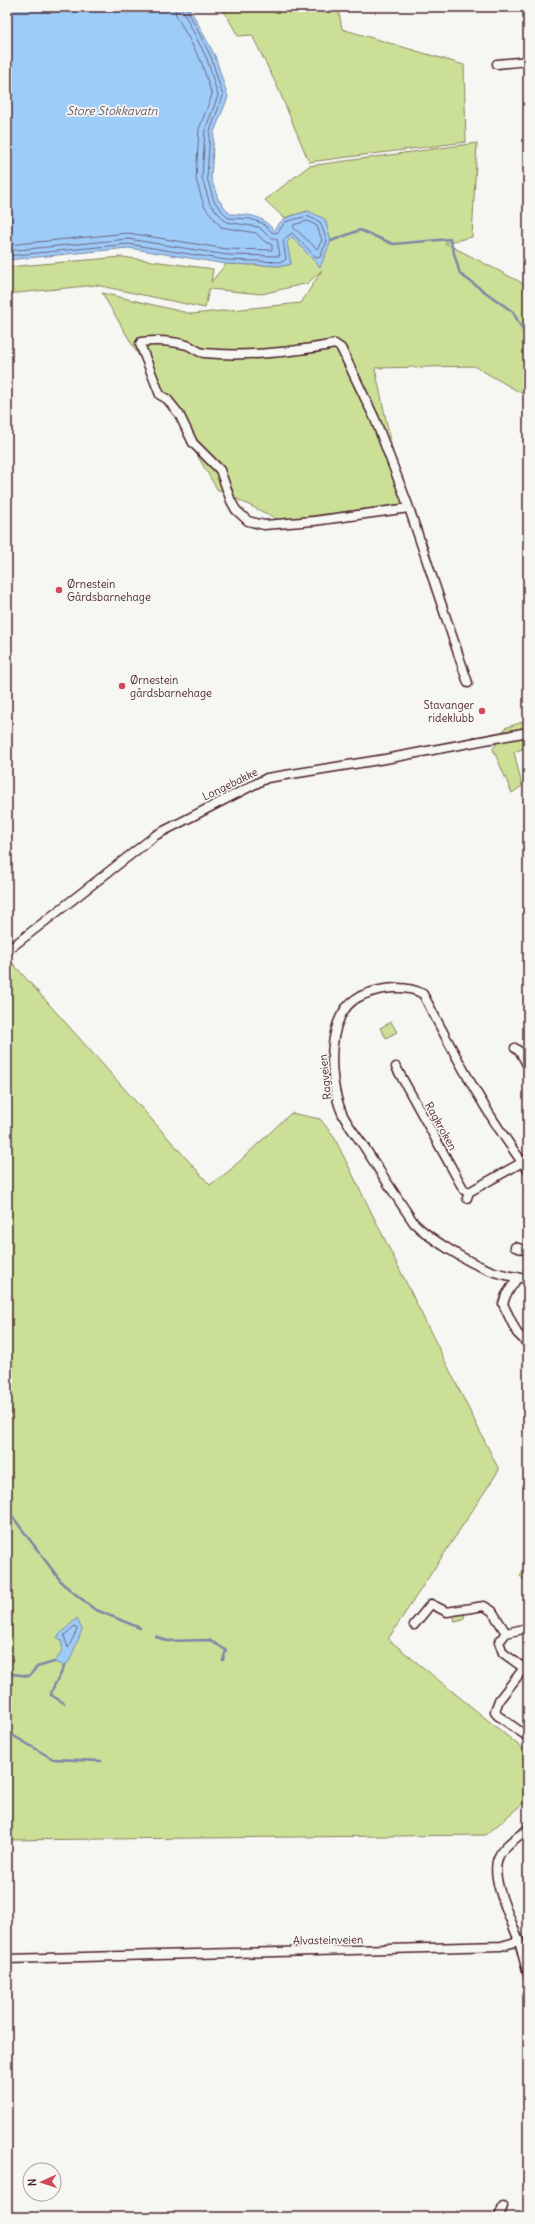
<svg xmlns="http://www.w3.org/2000/svg" width="535" height="2224" viewBox="0 0 535 2224" font-family="Delius,sans-serif">
<style>
.green{fill:#cbe096;stroke:#8a8060}
.water{fill:#9eccf9;stroke:#7c87a7}
.lines{fill:none;stroke-linecap:round;stroke-linejoin:round}
.shore{stroke:#6c647d;stroke-width:1}
.stream{stroke:#7c87a7;stroke-width:2.5}
.street-casing{stroke:#4a1f2b;stroke-width:11}
.street{stroke:#f6f6f2;stroke-width:8}
.poi-dot{fill:#d1495b;stroke:#f6f6f2;stroke-width:1.5}
.labels{text-anchor:middle;stroke-width:3.5;stroke-linejoin:round;paint-order:stroke}
.poi-label{font-size:11px;fill:#4a1f2b;stroke:#f6f6f2;text-anchor:start}
.street-label{font-size:11px;fill:#4a1f2b;stroke:#f6f6f2}
.water-label{font-size:12px;font-style:italic;fill:#635369;stroke:#f6f6f2}
</style>
<rect width="100%" height="100%" fill="#f6f6f2"/>
<filter id="ink" filterUnits="userSpaceOnUse"><feTurbulence type="fractalNoise" baseFrequency=".025" numOctaves="2"/><feDisplacementMap in="SourceGraphic" scale="8" xChannelSelector="R" yChannelSelector="G"/><feConvolveMatrix kernelMatrix="1 2 1 2 8 2 1 2 1" color-interpolation-filters="sRGB"/></filter>
<g filter="url(#ink)">
<!-- green -->
<path class="green" d="M222,7H338L342,29L464,65L466,142L309,162L278,88L252,35L238,36Z
M477,143L472,237L445,243L528,286V397L474,366L375,368L404,504L279,520L217,489L102,293L192,314L301,303L322,270L308,283L262,294L209,289L205,308L96,285L7,294V267L122,257L213,269L211,282L226,264L283,266L291,264L286,242L292,237L308,211L284,218L265,200L309,166Z
M528,720V747L514,752L522,786L512,793L493,749L505,728Z
M7,957L210,1185L229,1171L291,1113L320,1119L333,1135L499,1470L388,1639L528,1753V1799L486,1835L7,1840Z
M391,1022L397,1032L386,1038L380,1028Z
M528,1565V1584L520,1576Z
M466,1611L463,1620L455,1622L453,1614Z"/>
<!-- water -->
<path class="water" d="M7,7H189L215,56L228,97L214,132L211,178L218,199L230,214C251,215 259,214 274,230C283,216 293,216 308,211L325,219L331,241L320,267L292,237L287,242L291,264L283,266L226,264L128,248L7,260Z
M77,1618L82,1630L69,1662L64,1665L54,1662C61,1654 64,1651 61,1640L57,1637Z"/>
<g class="lines">
<!-- shore -->
<path class="shore" d="M308,221L317,226L322,240L317,249L293,227L294,225Z
M7,245L128,233L227,249L272,250V245L264,241L256,233L221,227L204,206L196,179L199,129L212,95L201,61L176,15L175,7
M7,251L128,239L227,255L280,256L277,239L269,237L259,227L226,222L210,204L202,178L205,130L218,96L207,59L181,7
M7,256L128,244L226,260L282,262L286,259L283,240L292,233L317,258L320,257L327,241L320,222L307,216L285,222L278,232L273,233L262,223L250,219L228,218L214,201L207,178L210,131L223,96L211,57L186,7
M75,1626L77,1630L68,1648L64,1636Z"/>
<!-- stream -->
<path class="stream" d="M331,241L360,230L393,244L450,239L460,274L513,312L528,340
M12,1516L63,1584L94,1609L140,1628
M155,1636L167,1641L209,1640L226,1650L223,1660
M64,1665C62,1677 52,1684 51,1695L64,1703
M7,1679L13,1674L29,1676L37,1667L54,1662
M7,1732L53,1759L101,1761"/>
<defs>
<path id="street" d="M497,64L528,61
M409,508L314,521L264,525L248,521L236,510L231,501L220,470L193,443L179,414L167,399L160,395L140,344L141,342C156,340 172,341 187,345C193,347 197,352 204,353C244,357 295,352 335,344L341,348L375,419L408,505L468,683
M8,950L156,835L267,778L385,759L528,732
M515,1048L520,1052L528,1066
M396,1067L460,1183L464,1190L469,1192L467,1198
M528,1170C486,1115 455,1055 423,994C406,984 380,988 363,995C324,1010 328,1081 342,1113C347,1125 358,1137 365,1148C381,1173 397,1198 414,1223C430,1239 467,1262 489,1270C501,1275 515,1277 528,1279
M469,1192L528,1159
M515,1247L528,1251
M518,1277L506,1295L503,1304L517,1333L528,1344
M414,1625L431,1604L447,1612L484,1606L492,1611L506,1633
M528,1628L506,1633L499,1642L503,1653L528,1671
M524,1668L499,1700L495,1711L497,1715L528,1737
M519,1941L528,1975
M7,1959L501,1946L519,1941C512,1921 488,1876 499,1856C504,1845 519,1836 528,1829
M499,2217L503,2206"/>
</defs>
<!-- street casing -->
<use href="#street" class="street-casing"/>
<!-- street -->
<use href="#street" class="street"/>
</g>
</g>
<!-- markers -->
<g class="poi-dot">
<circle cx="59" cy="590" r="4"/>
<circle cx="122" cy="686" r="4"/>
<circle cx="482" cy="711" r="4"/>
</g>
<g class="labels">
<!-- poi labels -->
<g class="poi-label">
<text x="67" y="588">Ørnestein<tspan x="67" dy="13">Gårdsbarnehage</tspan></text>
<text x="130" y="684">Ørnestein<tspan x="130" dy="13">gårdsbarnehage</tspan></text>
<text x="474" y="709" text-anchor="end">Stavanger<tspan x="474" dy="13">rideklubb</tspan></text>
</g>
<!-- street labels -->
<g class="street-label">
<text transform="translate(230 784) rotate(-26)" y="4">Longebakke</text>
<text transform="translate(325 1077) rotate(-96)" y="4">Ragveien</text>
<text transform="translate(441 1126) rotate(61)" y="4">Ragkroken</text>
<text transform="translate(328 1940) rotate(-1)" y="4">Alvasteinveien</text>
</g>
<!-- water labels -->
<g class="water-label">
<text x="112" y="115">Store Stokkavatn</text>
</g>
</g>
<!-- margin -->
<rect width="535" height="2224" fill="none" stroke="#f6f6f2" stroke-width="24"/>
<rect x="12" y="12" width="511" height="2200" fill="none" stroke="#4a1f2b" stroke-width="1.5" filter="url(#ink)"/>
<!-- north arrow -->
<g transform="translate(42 2182) rotate(267)"><circle r="19" fill="#f6f6f2" stroke="#b1a0a2"/>
<path d="M0-3L7 15L0 10L-7 15Z" fill="#d1495b"/>
<text y="-6" font-size="11" font-weight="bold" text-anchor="middle" fill="#4a1f2b">N</text>
</g>
</svg>
